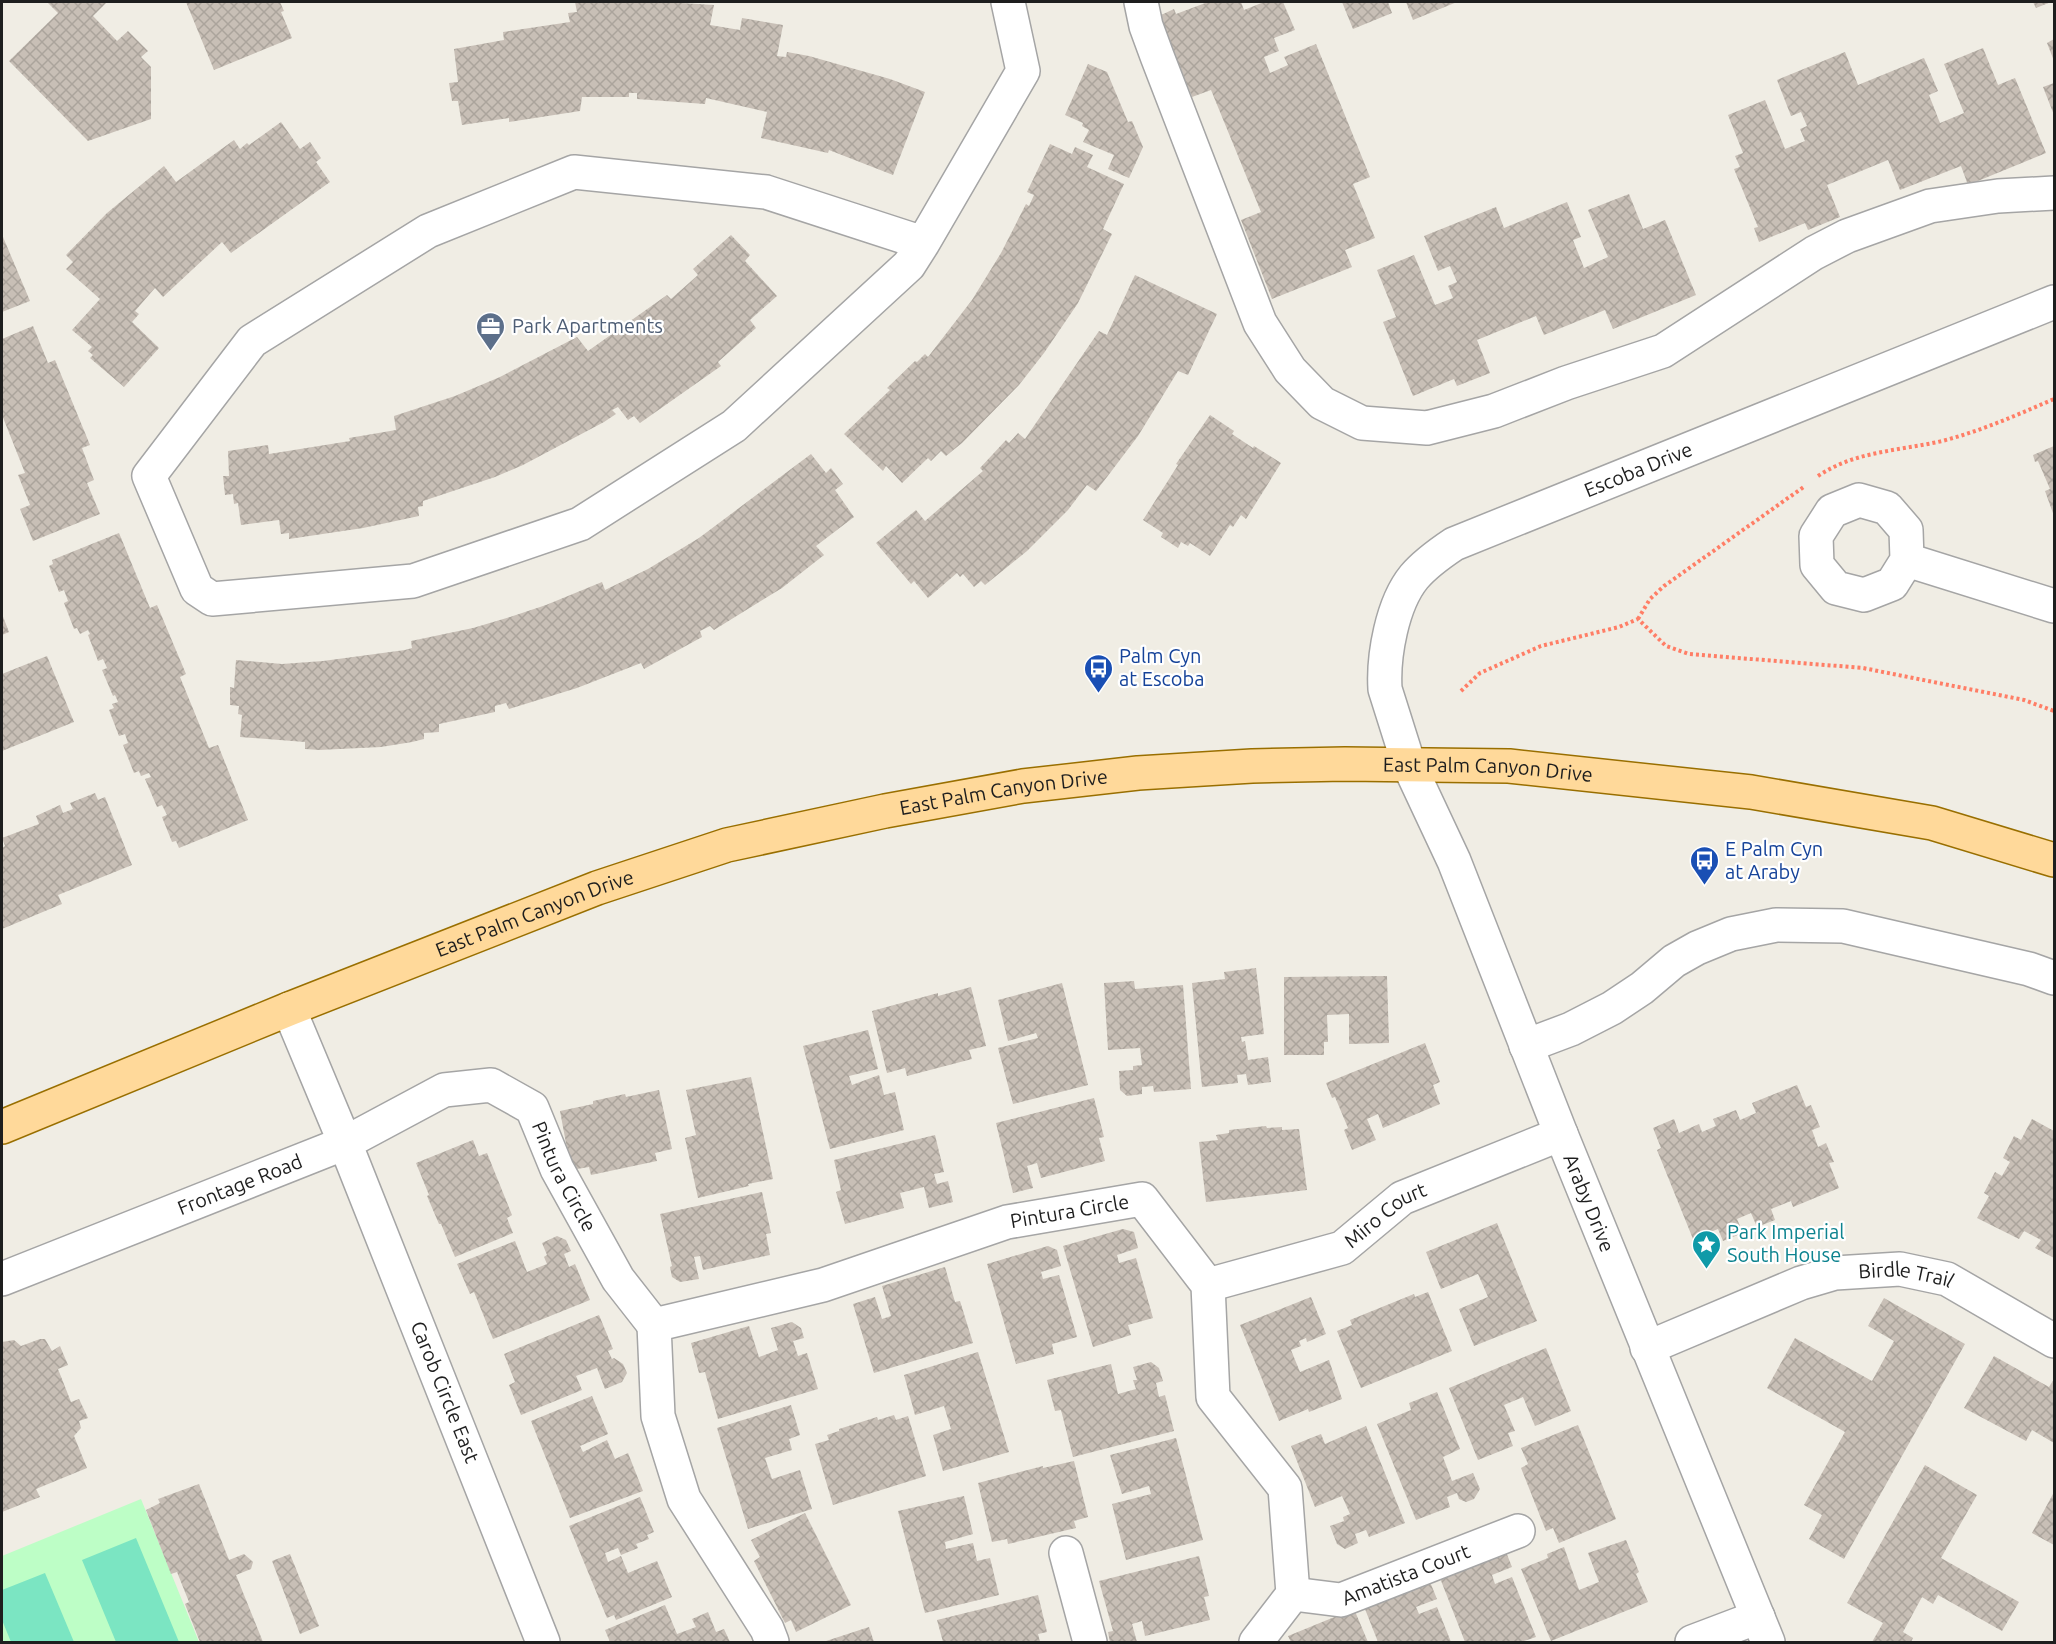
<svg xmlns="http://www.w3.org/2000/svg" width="2056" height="1644" viewBox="0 0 2056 1644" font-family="Ubuntu,sans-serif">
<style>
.park{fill:#bdfec6}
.pitch{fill:#7be5c2}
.building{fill:url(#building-cross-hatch)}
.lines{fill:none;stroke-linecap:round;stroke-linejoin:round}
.minor-casing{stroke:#a5a5a5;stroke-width:36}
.major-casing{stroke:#996f00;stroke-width:36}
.path{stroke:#ff7e66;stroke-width:4;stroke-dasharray:3 3;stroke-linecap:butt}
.minor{stroke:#fff;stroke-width:33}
.major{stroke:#ffd99a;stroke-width:33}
.labels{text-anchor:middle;stroke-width:4.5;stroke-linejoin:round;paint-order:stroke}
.service-label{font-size:20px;fill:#4e5e75;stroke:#fff;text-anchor:start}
.street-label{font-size:20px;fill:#1e1e1e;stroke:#fff}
.transit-label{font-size:20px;fill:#164399;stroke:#fff;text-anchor:start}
.culture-label{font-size:20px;fill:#0d838f;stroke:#fff;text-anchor:start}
</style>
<defs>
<pattern id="building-cross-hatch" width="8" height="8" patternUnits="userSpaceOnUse" patternTransform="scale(1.5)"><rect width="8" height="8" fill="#c8bfb6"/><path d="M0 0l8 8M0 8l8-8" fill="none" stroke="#aba49c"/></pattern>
</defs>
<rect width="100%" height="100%" fill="#f0ede4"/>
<!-- park -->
<path class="park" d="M141,1499L199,1642H2V1556Z"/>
<!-- pitch -->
<path class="pitch" d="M136,1538L179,1642H116L82,1560Z
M45,1573L74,1642H11L2,1620V1590Z"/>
<!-- building -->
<path class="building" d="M47,2H107L93,16L117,41L128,31L148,51L141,57L151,67V119L88,141L9,61L58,13Z
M186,2H280L284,11L281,12L292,38L214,70Z
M575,2H664L714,5L710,25L740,30L742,18L783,25L777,56L786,57L787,52L809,56L890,79L925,92L893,175L829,150L828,153L761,138L767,112L706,98L705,104L637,99V93H629V97H582L580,111L509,122V118L462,125L458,101H452L449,83L458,82L454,49L504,40L503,32L570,22L568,13L577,12Z
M1208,2H1241L1244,10L1264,2H1283L1295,30L1274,38L1279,51L1264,57L1270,73L1288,65L1284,57L1316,44L1370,177L1353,184L1375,238L1345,250L1352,267L1272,299L1241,220L1261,212L1211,90L1192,97L1159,16L1174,9L1176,14Z
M1342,2H1388L1392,13L1353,29Z
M1406,2H1457L1413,20Z
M2033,2H2051L2036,8Z
M2054,39V61L2047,43Z
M1983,48L1998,85L2015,78L2046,153L1968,185L1961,166L1900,190L1888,160L1827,185L1840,217L1808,230L1805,223L1759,242L1754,228L1758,227L1734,169L1740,167L1735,156L1743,153L1728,115L1765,100L1785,149L1805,141L1800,129L1807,126L1801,112L1791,116L1777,80L1845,52L1858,85L1924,58L1938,91L1929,95L1940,123L1964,113L1944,64Z
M1088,64L1107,72L1128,122L1132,121L1143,147L1129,178L1108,169L1114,155L1083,142L1089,130L1082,126L1083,123L1065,115Z
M2054,83V115L2043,87Z
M281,122L300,149L310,142L321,158L316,162L330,182L231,253L222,242L163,297L155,288L135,311L139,314L132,322L159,348L124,387L90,358L93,355L88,351L92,347L72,330L100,299L66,269L73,262L66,255L107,213L164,166L176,182L234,140L240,149L247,143L249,145Z
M1050,144L1072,154L1075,147L1093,155L1087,167L1124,184L1103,229L1112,234L1078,303L1044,353L1019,385L962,443L946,456L941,451L931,461L928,458L902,483L886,466L883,471L844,434L890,390L887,388L915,361L917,362L925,354L928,357L972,300L1001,253L1026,204L1029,206L1034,195L1027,192Z
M1629,194L1643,229L1665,220L1696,295L1613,329L1605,310L1544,335L1536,316L1477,340L1490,373L1457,386L1454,379L1413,396L1383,322L1396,317L1377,270L1414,255L1435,305L1453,298L1448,286L1457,282L1450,266L1438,271L1424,236L1496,207L1504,228L1567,202L1581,237L1573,240L1584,268L1608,257L1588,210Z
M731,235L750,255L745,261L777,296L750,320L756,328L718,362L721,366L640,423L634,416L628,420L618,407L612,410L616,414L604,422L523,465L495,477L423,501V506L418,507L419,516L363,528L289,539V533L281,534L279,520L241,525L238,503L234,504L233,494L225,495L223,476H229L228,451L268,445L269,454L350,441L349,438L396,430L394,416L455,396L500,377L577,337L588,351L667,295L671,299L698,275L693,269Z
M3,237L30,301L2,312V238Z
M1135,275L1217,314L1188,375L1178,371L1138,436L1107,477L1096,491L1087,485L1068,510L1027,551L985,585L981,581L974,587L963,574L960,577L957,573L928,598L914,581L911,584L876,543L916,510L925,521L983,471L980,468L1006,440L1009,443L1018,433L1025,439L1099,331L1107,335Z
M33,326L48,363L55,360L90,445L82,448L94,480L87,483L100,514L33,541L20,509L30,505L18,475L25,473L2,415V339Z
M1210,415L1234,431L1232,434L1253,448L1254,446L1281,463L1246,519L1241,515L1233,527L1230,525L1210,556L1190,543L1188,546L1181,542L1178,548L1161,537L1163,533L1143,520L1178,465L1176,464Z
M2054,446V516L2045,491L2050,489L2038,461L2035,462L2033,455Z
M811,454L826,473L831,468L843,484L835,490L854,517L816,546L824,555L782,588L714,630L710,626L700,631L702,637L644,669L641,663L577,688L509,709L506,703L495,706V712L439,724V732L424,733V739L412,742L381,747L319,750L305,749V742L240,737L242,715L238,714L239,706L230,705V687L234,688L236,660L282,664L323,661L405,650L412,648L411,641L473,628L510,617L546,605L602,582L605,590L648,569L699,538Z
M119,533L150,608L157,605L186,674L180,677L209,748L218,745L248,820L179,848L176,841L172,842L162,817L167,815L162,805L157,807L145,779L151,777L149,773L141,776L139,771L134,773L123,745L128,743L125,734L119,736L109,710L114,708L112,704L118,702L115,695L113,696L102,670L107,668L103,659L98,661L88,635L90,634L88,630L80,634L77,628L74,629L64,603L68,601L64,590L59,592L49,566L53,564L52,560Z
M2,614L9,632L2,635Z
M47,656L74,722L2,751V674Z
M95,793L98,800L105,797L132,865L58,895L62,904L2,929V848L5,846L2,838L39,824L36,816L60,805L63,813L73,809L70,803Z
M1256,968L1264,1034L1241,1037L1242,1042L1245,1041L1248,1060L1268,1057L1271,1082L1248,1085L1246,1074L1237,1075L1238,1083L1202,1087L1192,983L1225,979L1224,972Z
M1387,976L1389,1043L1349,1044V1014L1327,1015L1328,1042H1324V1055H1284V977Z
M1134,981L1135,989L1183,985L1191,1089L1154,1092L1153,1086L1142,1087V1094L1127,1096L1120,1090L1119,1071L1133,1070V1066L1142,1065L1140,1048L1108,1050L1104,983Z
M1062,983L1088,1085L1013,1104L998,1048L1038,1038L1036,1033L1008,1041L998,1000Z
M971,987L986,1046L969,1050L972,1059L907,1076L905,1068L887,1073L872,1011L938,993V996Z
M868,1030L878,1069L849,1076L852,1085L879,1075L884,1095L895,1092L904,1130L830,1149L803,1046Z
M1425,1043L1440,1082L1433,1085L1440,1104L1383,1128L1378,1114L1367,1119L1376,1140L1352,1150L1344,1130L1348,1128L1335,1097L1332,1098L1326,1083Z
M751,1077L773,1179L748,1184L749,1186L698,1198L685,1138L696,1135L686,1090Z
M1797,1085L1806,1107L1811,1105L1820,1127L1812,1130L1818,1147L1826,1143L1834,1162L1829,1163L1839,1188L1793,1207L1791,1201L1771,1209L1775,1220L1757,1227L1751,1213L1737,1219L1743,1233L1723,1241L1718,1229L1693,1239L1657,1150L1661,1148L1653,1128L1674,1119L1679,1133L1699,1124L1702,1132L1716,1126L1713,1119L1736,1110L1740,1120L1756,1113L1752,1103Z
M659,1090L672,1149L655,1153L657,1161L591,1175L589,1167L571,1170L560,1111L593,1104V1101L625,1094L626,1097Z
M1094,1098L1104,1137L1099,1138L1105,1161L1041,1178L1037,1163L1027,1166L1033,1188L1013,1193L996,1123Z
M2032,1119L2054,1131V1258L2035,1248L2041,1240L2024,1231L2019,1239L1977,1218L1989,1196L1984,1193L1995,1172L2002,1176L2010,1162L2003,1158L2014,1136L2021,1140Z
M1266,1126L1267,1128L1282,1127V1130L1299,1129L1307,1190L1206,1202L1199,1142L1218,1140L1216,1135L1229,1133V1130Z
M935,1135L944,1172L934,1174L937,1184L948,1181L953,1202L929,1208L924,1187L900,1193L904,1208L845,1224L836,1192L841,1190L834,1160Z
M473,1140L479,1156L487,1153L512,1215L507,1218L513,1233L455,1257L441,1224H439L427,1196L429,1195L416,1163Z
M762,1192L771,1233L766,1234L770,1255L703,1270L700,1256L694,1257L699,1279L680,1282L672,1277L670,1267L672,1266L660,1214Z
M1497,1223L1537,1321L1474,1346L1459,1309L1488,1297L1478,1274L1441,1289L1426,1252Z
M1123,1229L1134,1232L1138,1248L1117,1255L1119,1263L1136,1258L1153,1318L1128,1325L1131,1335L1093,1347L1063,1246Z
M557,1236L566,1240L571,1251L564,1254L569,1267L575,1264L590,1300L493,1339L474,1292L470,1294L457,1264L515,1241L527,1272L547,1264L544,1257L547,1255L542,1243Z
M1048,1246L1057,1250L1061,1266L1041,1272L1043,1279L1059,1275L1077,1337L1052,1344L1054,1354L1016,1364L987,1264Z
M945,1267L955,1302L960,1301L973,1343L874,1373L853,1304L875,1297L882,1319L891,1316L882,1286Z
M1428,1292L1452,1351L1361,1388L1337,1331L1352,1325L1350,1320L1414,1294L1415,1297Z
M1311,1297L1326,1334L1307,1342L1306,1338L1299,1341L1301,1346L1291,1350L1300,1372L1329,1360L1342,1399L1309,1412L1308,1409L1279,1421L1240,1325Z
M1884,1298L1965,1344L1844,1559L1809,1539L1822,1515L1804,1505L1845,1432L1767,1388L1795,1338L1872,1381L1894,1341L1868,1326Z
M599,1315L613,1349L608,1351L612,1359L614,1358L623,1364L627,1373L622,1382L605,1389L597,1368L576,1376L582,1390L521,1415L509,1385L515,1382L504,1354Z
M792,1322L801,1328L804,1338L793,1341L798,1356L807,1353L818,1389L718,1419L705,1372L699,1373L691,1343L749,1326L759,1357L778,1350L771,1328Z
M40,1339H45L52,1351L60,1346L68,1365L58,1369L71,1402L79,1399L88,1418L79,1421L81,1428L74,1436L87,1468L36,1489L40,1497L2,1512V1342L14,1340L21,1346Z
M1546,1348L1571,1411L1535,1426L1523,1397L1504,1405L1515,1431L1508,1433L1513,1446L1478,1460L1449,1388Z
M978,1352L1009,1452L943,1471L933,1435L951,1429L944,1406L915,1415L904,1375Z
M1994,1356L2049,1387L2054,1379V1443L2032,1430L2026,1441L1964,1408Z
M1151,1362L1159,1368L1163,1381L1156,1383L1159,1397L1165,1395L1174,1431L1073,1457L1061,1410L1055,1411L1047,1380L1111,1364L1118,1394L1136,1389L1133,1380H1137L1133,1367Z
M1437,1392L1460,1449L1443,1457L1452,1481L1473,1473L1480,1489L1474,1499L1466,1502L1459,1499L1457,1493L1447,1497L1450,1507L1416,1520L1377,1424L1411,1410L1409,1403Z
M592,1396L608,1434L580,1446L583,1452L607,1440L615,1459L628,1453L643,1491L570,1518L531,1421Z
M791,1405L800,1435L789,1439L792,1450L765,1458L772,1479L800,1470L812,1509L748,1529L717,1428Z
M894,1415L896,1420L908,1416L926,1476L833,1505L815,1444L829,1440L827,1435L839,1431V1429L877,1417L878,1420Z
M1578,1425L1616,1519L1559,1543L1553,1528L1546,1531L1521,1468L1528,1464L1521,1448Z
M1366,1426L1405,1523L1369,1537L1366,1530L1355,1534L1358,1543L1345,1549L1337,1544L1330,1526L1344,1521L1343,1517L1350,1514L1342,1496L1315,1507L1291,1446L1321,1434L1325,1444Z
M1176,1438L1203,1540L1126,1560L1112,1504L1151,1494L1149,1486L1122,1494L1110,1455Z
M1074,1461L1088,1517L1074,1521L1076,1528L1008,1544L1007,1539L992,1542L978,1483L1043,1466V1468Z
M1925,1465L1977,1495L1941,1558L2019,1602L2002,1631L1938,1595L1933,1604L1922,1597L1903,1632L1913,1638L1911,1642H1872L1883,1623L1847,1603Z
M199,1484L229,1560L244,1554L253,1562L251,1569L236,1575L263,1642H200L185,1604L189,1602L177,1572L171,1574L146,1510L160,1503L158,1499Z
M2054,1492V1545L2032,1533Z
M964,1496L973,1534L945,1542L946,1549L973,1543L977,1561L990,1558L999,1595L925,1613L898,1511Z
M640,1497L654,1532L647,1535L649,1539L636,1544L638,1548L621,1555L618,1548L605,1553L608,1562L621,1556L628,1573L657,1561L672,1597L616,1620L614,1615L607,1618L569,1526Z
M805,1513L851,1605L796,1632L791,1620L785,1623L754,1561L760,1557L751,1540Z
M1626,1540L1639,1572L1636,1574L1648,1602L1551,1641L1521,1569L1548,1558L1547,1554L1564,1547L1579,1590L1599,1582L1588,1553Z
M1504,1547L1512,1567L1492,1575L1495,1584L1512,1577L1536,1637L1521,1642H1465L1438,1573Z
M290,1554L319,1626L300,1634L272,1561Z
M1199,1556L1209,1596L1204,1597L1210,1620L1145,1636L1142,1621L1132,1624L1137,1642H1110L1108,1632L1113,1631L1099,1581Z
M1428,1577L1437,1599L1416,1607L1419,1614L1437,1607L1451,1642H1378L1363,1604Z
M1038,1595L1047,1632L1038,1634L1040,1642H943L937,1620Z
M665,1605L677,1634L696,1627L692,1619L708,1612L716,1632L724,1629L730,1642H610L605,1630Z
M1354,1609L1368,1642H1291L1288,1636Z
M869,1627L874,1642H823Z"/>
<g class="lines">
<defs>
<g id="minor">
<path d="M1141,2L1146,26L1157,56L1260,323L1290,370L1322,403L1362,423L1427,428L1494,411L1566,383L1663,351L1814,253L1847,236L1930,206L1998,196L2054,193"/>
<path d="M923,243L766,192L574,172L428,231L252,341L149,476L197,589L212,599L413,581L580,524L734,426L909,265L923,243L1023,71L1008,2"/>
<path d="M1859,500L1887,508L1906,530L1907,560L1892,584L1864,595L1836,588L1817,565L1816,536L1832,511Z"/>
<path d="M1907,560L2054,606"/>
<path d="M1526,1046L1571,1029L1612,1008L1642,988L1674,961L1697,948L1731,934L1776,925L1843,926L2029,969L2054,978"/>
<path id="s1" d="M2,1279L345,1143L289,1009"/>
<path id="s2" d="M1208,1285L1342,1248L1402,1198L1561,1134"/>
<path id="s3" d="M1647,1348L1801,1283L1835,1273L1900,1269L1947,1279L2054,1341"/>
<path d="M1066,1553L1090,1642"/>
<path id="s4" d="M1293,1594L1341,1600L1518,1531"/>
<path id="s5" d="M543,1642L345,1143L444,1090L491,1085L532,1108L557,1169L618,1279L654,1325"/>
<path id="s6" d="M772,1642L767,1629L684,1499L658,1416L654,1325L823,1285L1007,1222L1142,1199L1208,1285L1213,1397L1285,1488L1293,1594L1256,1642"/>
<path d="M1692,1642L1758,1617"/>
<path id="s7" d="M1768,1642L1561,1134L1454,861L1409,765L1385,689C1383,656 1392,604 1414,577C1425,564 1439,554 1454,544L2054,302"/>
</g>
<g id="major">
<path id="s8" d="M2,1127L289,1009L597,888L727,845L885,811L1023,786L1138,773L1252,766L1345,764L1509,766L1751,792L1932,823L2054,860"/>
</g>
</defs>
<!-- minor casing -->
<use href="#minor" class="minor-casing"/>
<!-- major casing -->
<use href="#major" class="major-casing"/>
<!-- path -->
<path class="path" d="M1818,476C1855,451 1899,451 1942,441C1981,431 2017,415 2054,399
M1638,619L1650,599L1664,586L1805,486
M1461,691L1480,673L1541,646L1619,627L1638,619L1666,646L1689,654L1863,668L2024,700L2054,711"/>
<!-- minor -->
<use href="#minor" class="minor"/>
<!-- major -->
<use href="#major" class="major"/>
</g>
<!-- icons -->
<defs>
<symbol id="office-pin" viewBox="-11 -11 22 30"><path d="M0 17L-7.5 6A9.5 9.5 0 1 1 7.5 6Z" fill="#5c6f8a" stroke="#fff"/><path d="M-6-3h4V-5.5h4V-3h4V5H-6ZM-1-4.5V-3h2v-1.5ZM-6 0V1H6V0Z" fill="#fff"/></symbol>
<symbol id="bus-pin" viewBox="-11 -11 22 30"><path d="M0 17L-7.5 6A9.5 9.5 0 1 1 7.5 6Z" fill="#1a4fb4" stroke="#fff"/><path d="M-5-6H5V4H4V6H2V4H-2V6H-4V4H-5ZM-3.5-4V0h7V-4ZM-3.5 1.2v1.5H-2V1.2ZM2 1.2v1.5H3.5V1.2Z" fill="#fff"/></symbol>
<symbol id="sight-pin" viewBox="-11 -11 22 30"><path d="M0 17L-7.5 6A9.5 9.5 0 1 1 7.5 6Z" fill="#0f9aa8" stroke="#fff"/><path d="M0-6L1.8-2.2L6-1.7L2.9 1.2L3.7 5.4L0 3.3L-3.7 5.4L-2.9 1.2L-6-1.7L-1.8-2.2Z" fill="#fff"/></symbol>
</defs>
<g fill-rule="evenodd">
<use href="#office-pin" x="474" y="310" width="33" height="45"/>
<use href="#bus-pin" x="1082" y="652" width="33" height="45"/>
<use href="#bus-pin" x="1688" y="844" width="33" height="45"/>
<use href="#sight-pin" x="1690" y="1228" width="33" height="45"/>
</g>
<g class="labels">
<!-- service labels -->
<g class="service-label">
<text x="512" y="333">Park Apartments</text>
</g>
<!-- street labels -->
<g class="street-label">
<text dy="7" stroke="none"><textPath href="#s7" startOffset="1396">Escoba Drive</textPath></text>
<text dy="7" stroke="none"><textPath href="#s8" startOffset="1546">East Palm Canyon Drive</textPath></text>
<text dy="7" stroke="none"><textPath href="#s8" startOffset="1060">East Palm Canyon Drive</textPath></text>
<text dy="7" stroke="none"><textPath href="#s8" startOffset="574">East Palm Canyon Drive</textPath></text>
<text dy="7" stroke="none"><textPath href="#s5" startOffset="819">Pintura Circle</textPath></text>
<text dy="7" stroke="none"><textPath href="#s1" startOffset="256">Frontage Road</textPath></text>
<text transform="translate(1589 1203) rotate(68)" y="7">Araby Drive</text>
<text dy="7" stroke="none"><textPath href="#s6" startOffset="778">Pintura Circle</textPath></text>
<text dy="7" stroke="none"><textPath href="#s2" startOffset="194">Miro Court</textPath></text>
<text dy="7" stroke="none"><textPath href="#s3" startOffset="274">Birdle Trail</textPath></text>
<text transform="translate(445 1392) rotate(68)" y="7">Carob Circle East</text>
<text dy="7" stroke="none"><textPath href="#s4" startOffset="118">Amatista Court</textPath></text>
</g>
<!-- transit labels -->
<g class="transit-label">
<text x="1119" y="663">Palm Cyn<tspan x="1119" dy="23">at Escoba</tspan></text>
<text x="1725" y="856">E Palm Cyn<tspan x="1725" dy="23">at Araby</tspan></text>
</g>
<!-- culture labels -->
<g class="culture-label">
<text x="1727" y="1239">Park Imperial<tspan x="1727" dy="23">South House</tspan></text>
</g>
</g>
<!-- border -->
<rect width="2056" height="1644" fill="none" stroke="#1e1e1e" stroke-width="6"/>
</svg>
